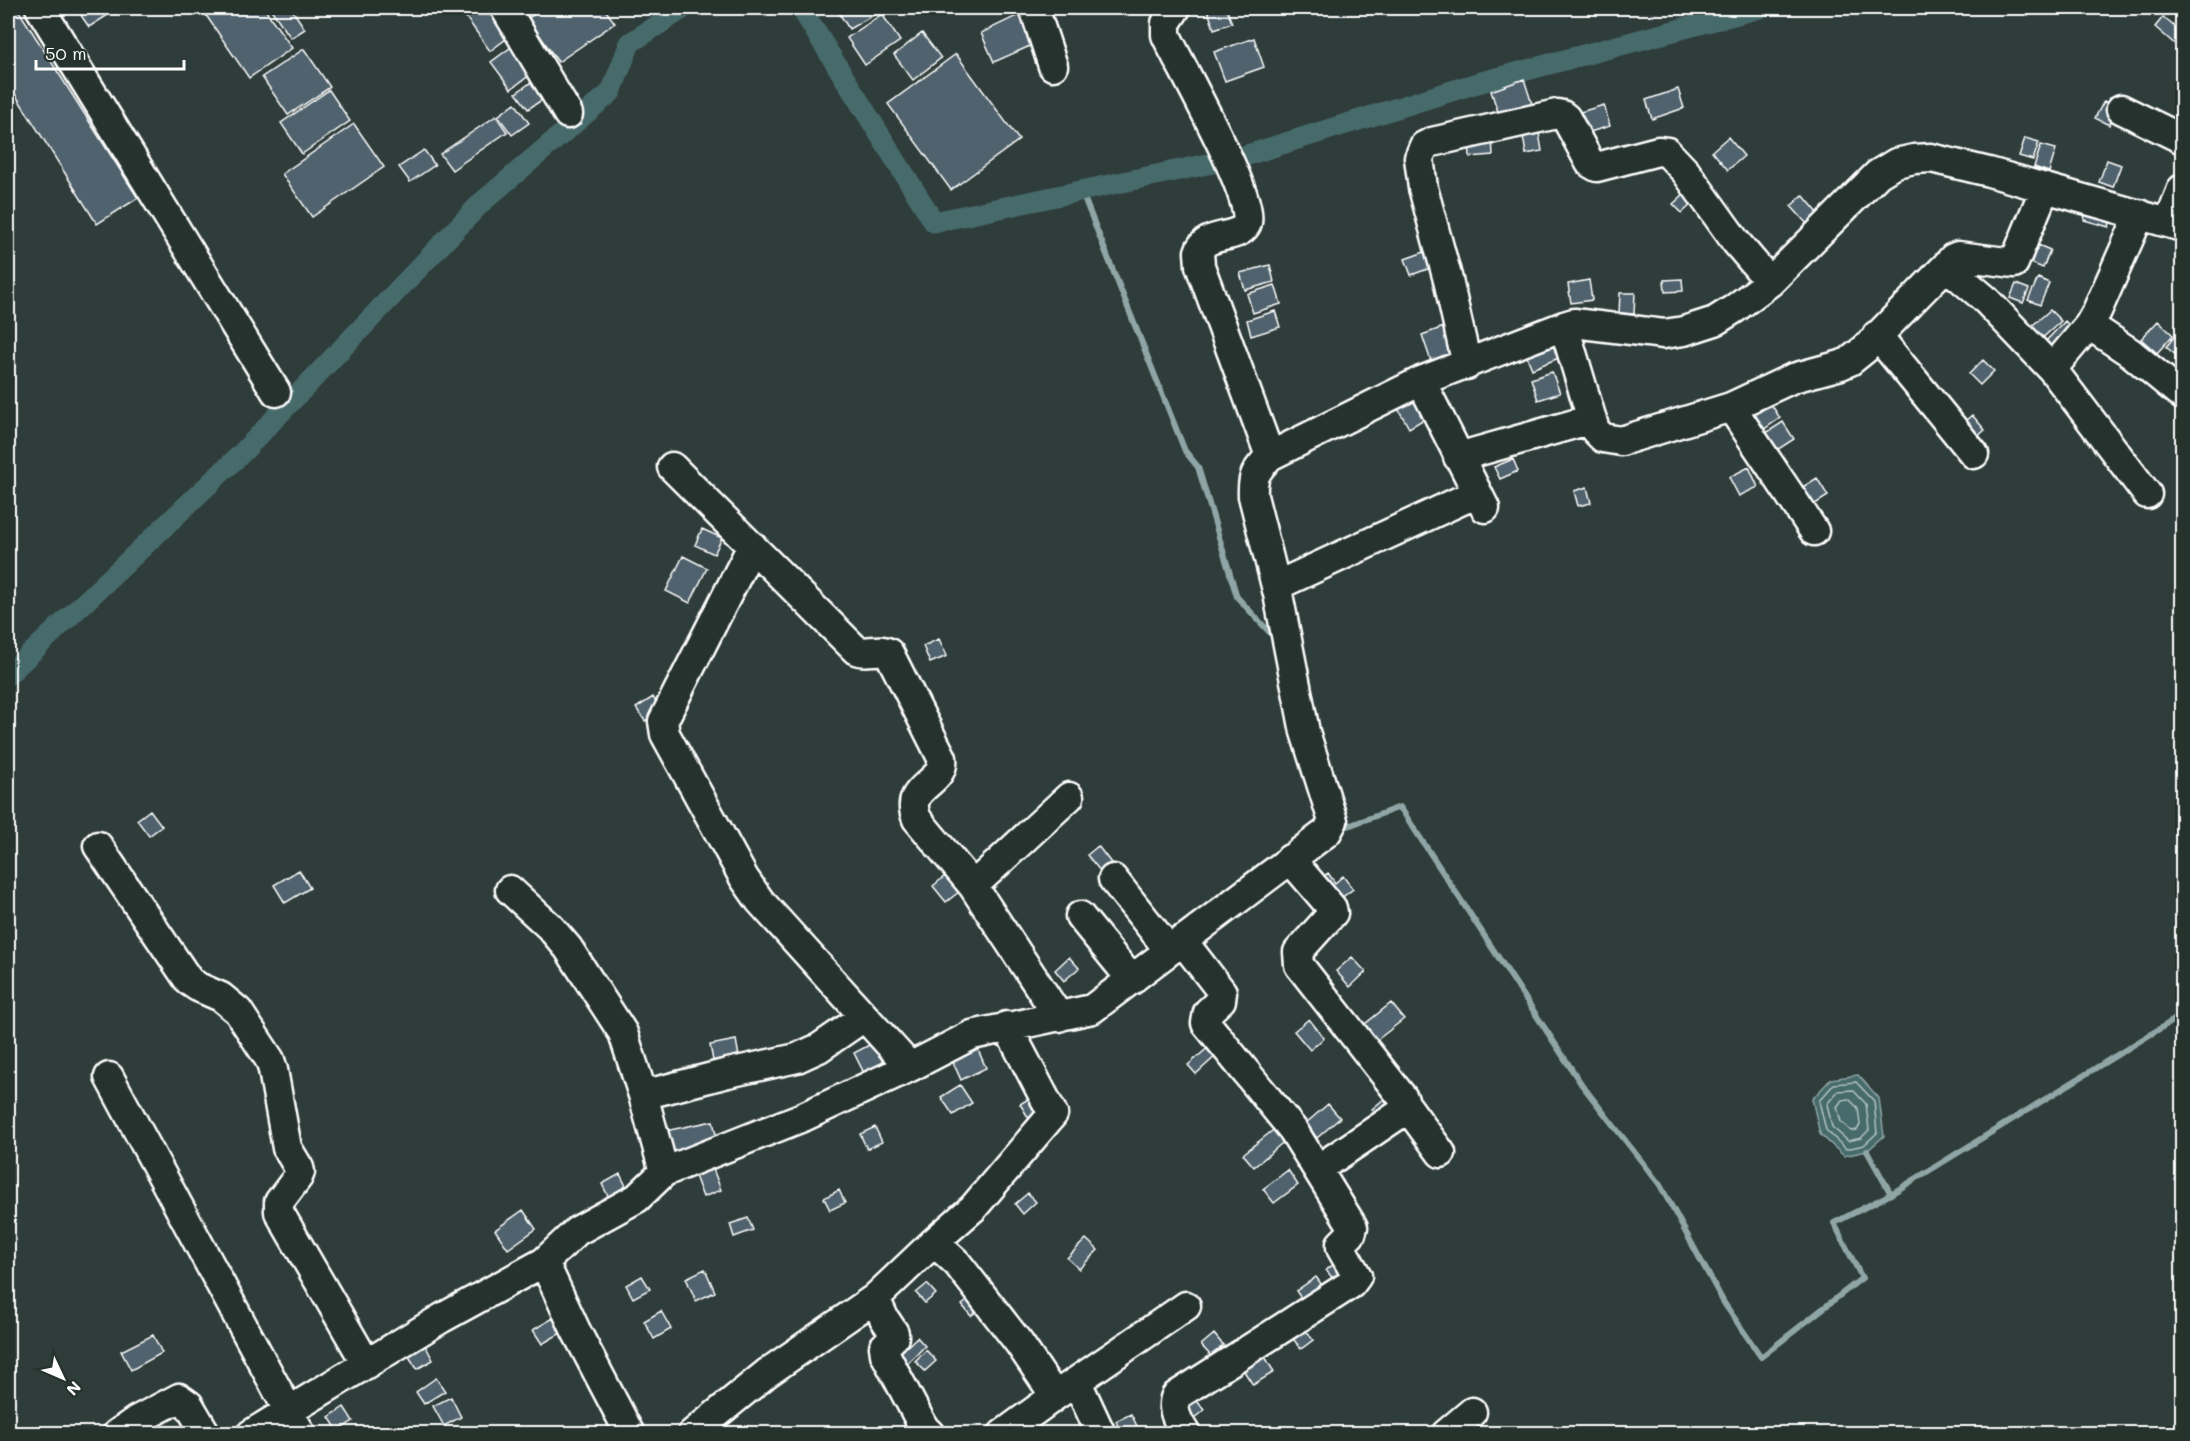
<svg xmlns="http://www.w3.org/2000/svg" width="2190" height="1441" viewBox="0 0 2190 1441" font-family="Mali,sans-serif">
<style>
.water{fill:#466a6b;stroke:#90a6a6;stroke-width:1.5}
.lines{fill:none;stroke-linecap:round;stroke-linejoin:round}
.shore{stroke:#b5c3c4;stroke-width:1.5}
.stream{stroke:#90a6a6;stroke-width:6}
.canal{stroke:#466a6b;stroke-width:21}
.building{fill:#50626d;stroke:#fff;stroke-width:1.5}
.minor-casing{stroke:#fff;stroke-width:33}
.minor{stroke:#26332d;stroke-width:28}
</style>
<rect width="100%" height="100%" fill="#2e3c3a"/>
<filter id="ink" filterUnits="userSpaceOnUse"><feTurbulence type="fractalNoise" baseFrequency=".0167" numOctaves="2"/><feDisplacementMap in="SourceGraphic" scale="12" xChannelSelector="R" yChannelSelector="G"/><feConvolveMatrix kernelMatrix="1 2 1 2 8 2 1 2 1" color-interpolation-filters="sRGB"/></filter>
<g filter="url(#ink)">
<!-- water -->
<path class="water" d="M1858,1075L1879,1098L1884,1136L1867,1151L1844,1156L1820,1134L1812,1099L1831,1079Z"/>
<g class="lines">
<!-- shore -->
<path class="shore" d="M1856,1082L1874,1101L1877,1133L1864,1145L1846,1149L1826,1130L1819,1101L1834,1084Z
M1853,1090L1866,1104L1869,1130L1861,1138L1848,1141L1832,1127L1827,1104L1838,1091Z
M1849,1099L1858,1108L1860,1125L1857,1130L1851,1131L1841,1122L1837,1107L1842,1100Z"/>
<!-- stream -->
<path class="stream" d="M1081,190L1185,451L1198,467L1237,597L1273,636L1274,642
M1339,823L1348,826L1400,807L1582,1085L1660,1185L1724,1303L1761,1357L1862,1278L1834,1223L1891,1194L2182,1015
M1867,1151L1891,1194"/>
<!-- canal -->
<path class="canal" d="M801,8L934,222L1241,157L1474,84L1760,8
M8,675L243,452L481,203L611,92L630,43L684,8"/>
</g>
<!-- building -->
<path class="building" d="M10,8H17L138,198L97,224L8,83V9Z
M76,8H119L89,27Z
M201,8H264L292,48L249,78Z
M270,8H291L305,29L291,38Z
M470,8H496L514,33L490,51L463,13Z
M544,8H604L615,23L558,62L528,18Z
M836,8H886L849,29Z
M1207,8H1226L1232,23L1214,29Z
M1025,12L1039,42L994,62L981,33Z
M882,14L900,41L865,65L847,38Z
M2163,17L2182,33V40L2177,46L2155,27Z
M922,33L941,58L913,80L894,55Z
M1254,38L1264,67L1225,81L1214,52Z
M514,45L534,72L511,89L491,62Z
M304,49L330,87L288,115L262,77Z
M956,54L1019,140L951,190L888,104Z
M1524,79L1532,104L1499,115L1491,91Z
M533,81L545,98L528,109L516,93Z
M1678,89L1684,108L1652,119L1646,100Z
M329,90L350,121L302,154L281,123Z
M2104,101L2118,109L2109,125L2095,118Z
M515,103L529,123L512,135L498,116Z
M1604,105L1610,126L1583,134L1577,113Z
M496,116L507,132L452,170L440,154Z
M354,124L384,167L312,217L282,174Z
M1538,127L1542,151L1526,154L1522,130Z
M1728,137L1744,156L1728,170L1712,151Z
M2025,138L2039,142L2033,160L2019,156Z
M1492,139L1493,155L1470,157L1469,140Z
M2041,145L2056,149L2049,172L2034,167Z
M424,150L435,165L410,182L399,167Z
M2107,160L2121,165L2113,187L2099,182Z
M1684,194L1693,203L1682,213L1673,204Z
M1803,195L1818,213L1807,224L1791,206Z
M2087,205L2113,212L2109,227L2084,220Z
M2038,245L2050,250L2043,268L2031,263Z
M1430,250L1436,266L1411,275L1405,259Z
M1270,265L1274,282L1245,290L1240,273Z
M2038,278L2049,283L2040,305L2028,300Z
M1682,279L1683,291L1665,292L1664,280Z
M1589,280L1592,300L1571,303L1568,284Z
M2016,284L2029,289L2023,303L2010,298Z
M1275,285L1281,304L1253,313L1247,294Z
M1620,293H1635L1634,314L1619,313Z
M2050,310L2061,321L2037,343L2026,331Z
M1275,311L1280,327L1251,336L1247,320Z
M2065,321L2074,330L2052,353L2043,344Z
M2158,321L2173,335L2157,353L2141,339Z
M1449,325L1459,354L1432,364L1422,335Z
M1557,333L1566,355L1532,369L1523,347Z
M2174,337L2182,343V360L2166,347Z
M1983,360L1994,371L1980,385L1969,374Z
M1552,372L1560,393L1538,400L1531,379Z
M1421,392L1433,414L1409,428L1396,405Z
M1771,404L1780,418L1760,432L1751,418Z
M1972,415L1985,430L1969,444L1956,429Z
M1783,422L1794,439L1777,450L1766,433Z
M1513,459L1518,471L1500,479L1494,467Z
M1749,467L1758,487L1739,496L1729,477Z
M1817,478L1828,496L1812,506L1801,488Z
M1587,487L1591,503L1578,506L1574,491Z
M702,529L722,538L714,554L695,545Z
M683,556L707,568L690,603L666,591Z
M939,639L947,656L930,663L923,646Z
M653,697L661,711L645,721L636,708Z
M150,810L162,826L149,836L137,820Z
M1098,846L1111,863L1101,872L1087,855Z
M299,870L310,888L285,903L274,885Z
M1328,873L1335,883L1343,876L1353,889L1336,902L1319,880Z
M945,876L959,892L946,902L933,886Z
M1069,957L1079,968L1064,981L1055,970Z
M1352,957L1366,972L1350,987L1336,971Z
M1391,1003L1404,1019L1377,1040L1365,1024Z
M1309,1019L1324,1038L1310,1050L1294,1031Z
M736,1040L740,1062L714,1066L710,1045Z
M974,1041L986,1068L961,1080L949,1053Z
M873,1043L885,1066L866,1077L854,1053Z
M1211,1045L1218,1054L1196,1074L1188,1065Z
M960,1085L972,1103L953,1115L941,1097Z
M1391,1093L1404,1107L1385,1124L1372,1109Z
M1033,1096L1044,1113L1031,1122L1020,1104Z
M1328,1104L1340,1118L1317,1138L1305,1124Z
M713,1121L718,1144L670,1154L665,1131Z
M875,1127L882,1142L867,1149L860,1134Z
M1277,1127L1287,1139L1254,1167L1243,1154Z
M710,1161L721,1190L703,1197L692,1168Z
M1288,1170L1298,1185L1274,1203L1263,1189Z
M620,1174L627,1188L609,1198L602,1184Z
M839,1190L845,1203L830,1210L824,1198Z
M1028,1193L1036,1202L1023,1214L1015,1204Z
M523,1210L536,1229L508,1249L495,1230Z
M748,1218L753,1230L734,1237L730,1224Z
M1086,1239L1098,1250L1079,1269L1067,1258Z
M1344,1257L1338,1285L1326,1270Z
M705,1269L715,1292L696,1301L686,1278Z
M642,1276L650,1289L633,1298L626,1285Z
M1316,1277L1328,1293L1307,1307L1296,1291Z
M927,1284L936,1294L925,1303L916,1293Z
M975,1295L984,1305L971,1316L962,1305Z
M661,1311L671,1329L654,1339L644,1321Z
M553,1318L561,1333L542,1344L533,1330Z
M1303,1326L1313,1340L1301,1349L1290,1335Z
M1214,1334L1223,1345L1211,1356L1201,1345Z
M153,1335L162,1353L131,1370L121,1351Z
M917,1337L925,1346L908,1363L899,1354Z
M425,1345L433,1360L417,1369L408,1355Z
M926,1350L936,1361L925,1371L915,1361Z
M1264,1355L1274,1372L1253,1385L1242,1368Z
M436,1378L445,1391L424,1404L416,1392Z
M451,1397L461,1417L444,1426L433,1406Z
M1194,1397L1204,1410L1193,1419L1183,1406Z
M344,1407L353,1421L338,1431L329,1417Z
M1131,1414L1138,1428L1126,1434H1121L1116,1421Z"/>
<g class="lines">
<defs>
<path id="minor" d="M40,8L276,392
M505,8L568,114
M1034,8L1053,66
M2121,109L2182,139
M2169,222L2182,189
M1946,266L1953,258L1958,256L2014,263L2045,188
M2089,325L2131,353L2182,395
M1564,326L1574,323L1664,334L1684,331L1715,321L1734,309L1770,282L1878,174L1896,163L1914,159L1931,158L1989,172L2182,227
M1877,335L1974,454
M1467,365L1448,280L1423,188L1419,158L1424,146L1432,142L1557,114L1562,115L1566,118L1590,163L1597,167L1658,151L1667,152L1686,172L1736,242L1770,282
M2052,369L2089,325L2097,311L2140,214
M1421,381L1485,508
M1731,407L1814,531
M1270,456L1421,381L1564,326L1595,430L1603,438L1621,441L1731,407L1793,378L1841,365L1850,361L1865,349L1946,266L1984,298L2052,369L2147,494
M1458,457L1592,419
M672,467L856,650C867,655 878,647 889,653L942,758C946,785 902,785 917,819L973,886L1059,1017
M752,546L663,721L665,734L744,878L760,901L910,1067
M1276,586L1477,493
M98,846L189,981L198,987L221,997L238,1011L270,1060L273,1070L287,1148L299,1168L300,1172L298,1177L279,1202V1212L366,1363
M1290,859L1332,908L1333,913L1298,952L1299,965L1403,1098L1406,1105L1401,1113L1318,1169
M1113,879L1169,950
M973,886L1069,797
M510,890L550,927L568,948L623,1033L643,1095L664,1172
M1080,916L1132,980
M1182,940L1222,992L1221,1000L1208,1012L1206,1023L1293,1130L1353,1227L1351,1234L1341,1244V1248L1357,1276L1351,1284L1176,1396C1170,1408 1179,1424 1186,1434
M109,1077L301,1434
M643,1095L728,1073L797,1058L819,1048L864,1017
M1406,1105L1441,1153
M934,1242L973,1208L1053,1114L1007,1026
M544,1262L576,1331L630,1434
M875,1298L884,1318L894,1333V1337L884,1347L885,1354L924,1428L930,1434
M1077,1382L1101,1434
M1055,1396L1186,1306
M117,1434L137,1420L179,1398L189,1405L206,1434
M251,1434L442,1318L544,1262L577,1231L637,1198L664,1172L803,1117L910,1067L972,1035L1092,1009L1327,832L1333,821L1305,732L1278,594L1253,496C1252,475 1256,471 1270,456L1200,266C1200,262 1199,255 1199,252C1204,232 1237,240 1246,225C1260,205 1178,62 1166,35V23L1176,8
M692,1434L767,1373L875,1298L934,1242L957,1263L1019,1343L1055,1396L1003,1434
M1446,1434L1472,1412"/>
</defs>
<!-- minor casing -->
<use href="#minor" class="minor-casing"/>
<!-- minor -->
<use href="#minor" class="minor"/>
</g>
</g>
<!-- margin -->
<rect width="2190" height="1441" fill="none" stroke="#26332d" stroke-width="30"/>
<rect x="15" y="15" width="2160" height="1411" fill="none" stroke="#fff" stroke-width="2" filter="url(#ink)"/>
<!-- north arrow -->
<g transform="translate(63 1378) rotate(134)" stroke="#26332d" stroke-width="4.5" paint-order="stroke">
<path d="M0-4.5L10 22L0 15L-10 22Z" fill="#ffffff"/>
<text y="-9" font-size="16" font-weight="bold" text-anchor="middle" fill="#ffffff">N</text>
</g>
<!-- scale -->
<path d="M36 60v9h148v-9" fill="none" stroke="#ffffff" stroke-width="3"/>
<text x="45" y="60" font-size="18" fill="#ffffff" stroke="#26332d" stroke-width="4.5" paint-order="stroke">50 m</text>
</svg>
